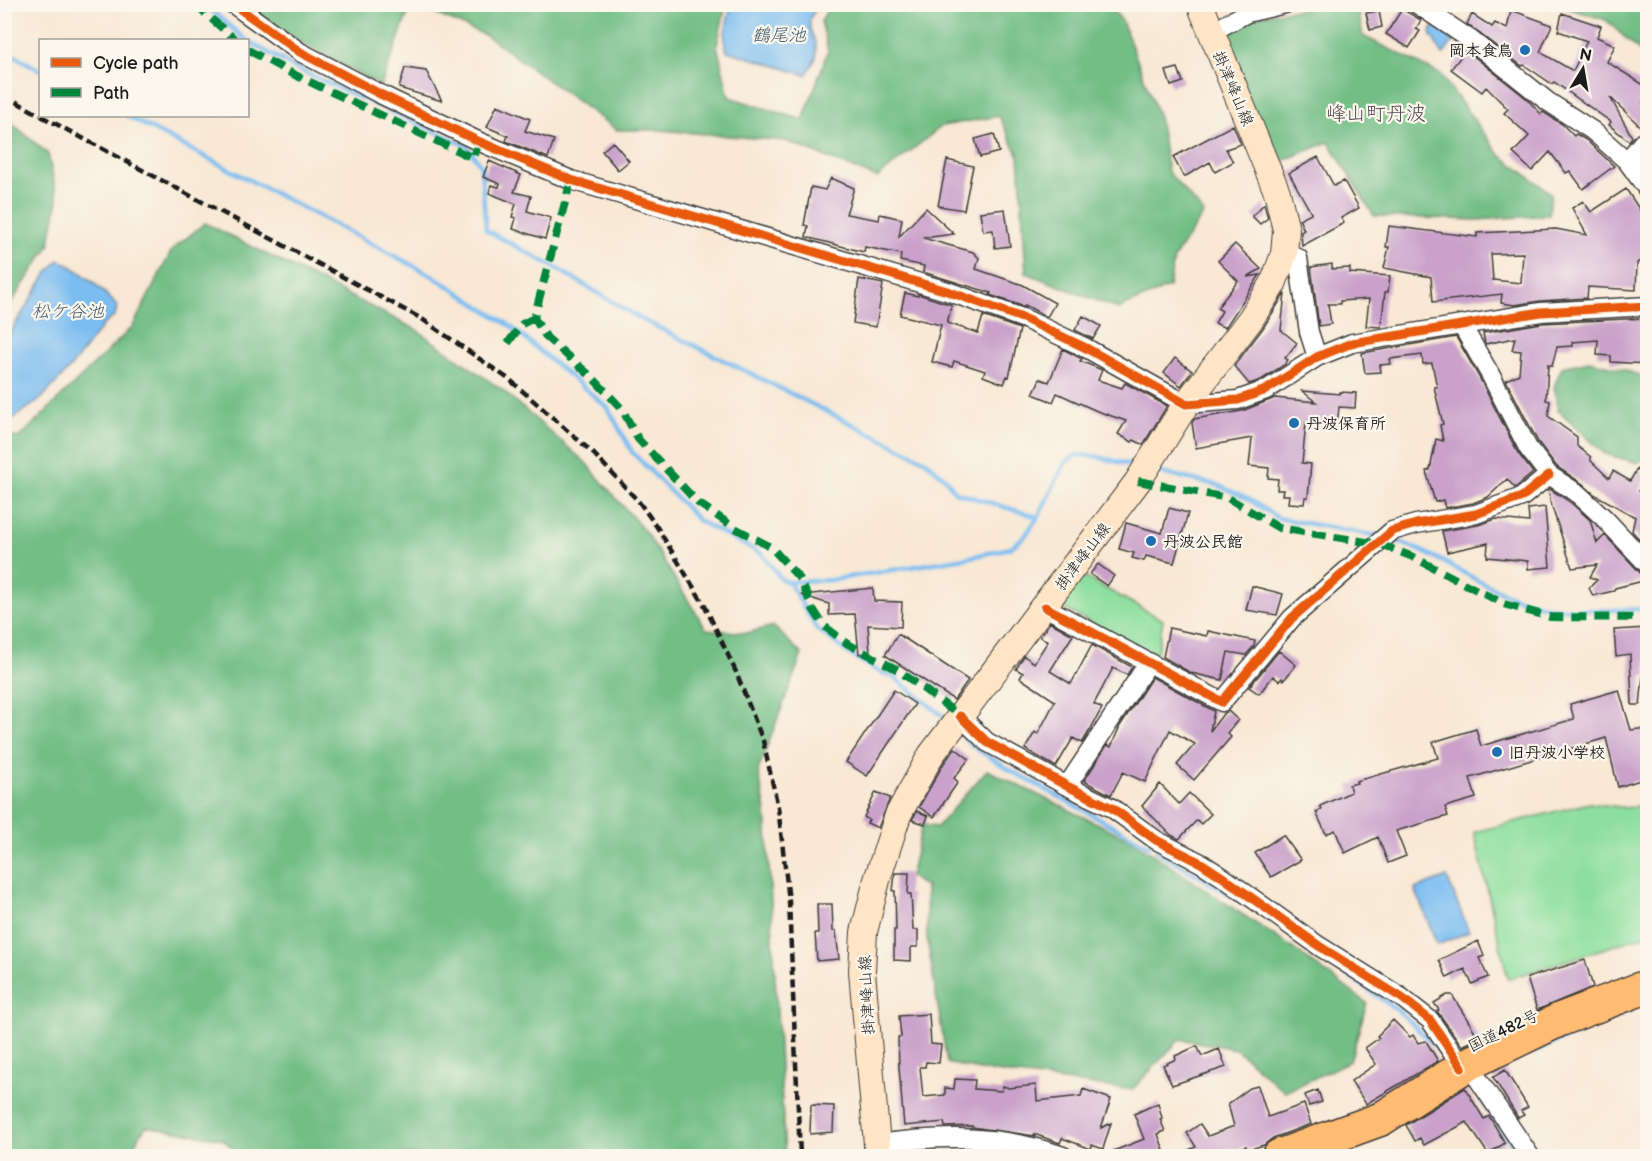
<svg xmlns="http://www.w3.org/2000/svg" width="1652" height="1161" viewBox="0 0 1652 1161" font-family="'Balsamiq Sans','Klee One',sans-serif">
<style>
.green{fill:#8edf9f;stroke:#557e5e;stroke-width:1.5}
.forest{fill:#72be86;stroke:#476d51;stroke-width:1.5}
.water{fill:#7cbdf1;stroke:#4c6c86;stroke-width:1.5}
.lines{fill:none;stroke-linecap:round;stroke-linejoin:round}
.stream{stroke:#7cbdf1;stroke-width:4.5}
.building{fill:#c9a1ca;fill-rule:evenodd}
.street-casing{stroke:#3d3b38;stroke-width:21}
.secondary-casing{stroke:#3d3b38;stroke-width:28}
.highway-casing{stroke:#3d3b38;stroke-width:36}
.street{stroke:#fff;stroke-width:18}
.secondary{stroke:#ffe4c6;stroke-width:26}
.highway{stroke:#ffbb71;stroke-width:33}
.rail{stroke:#1c1c1c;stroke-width:4.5;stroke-dasharray:9 4.5;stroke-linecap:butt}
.quiet{stroke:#00873e;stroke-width:8;stroke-dasharray:15 8;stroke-linecap:butt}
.cycleway-casing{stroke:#fbf7ec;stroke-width:13}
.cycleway{stroke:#e8590c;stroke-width:9}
.poi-dot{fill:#1f6fb2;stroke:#fbf7ec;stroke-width:2}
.labels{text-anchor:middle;stroke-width:4.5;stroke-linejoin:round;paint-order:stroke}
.poi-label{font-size:16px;font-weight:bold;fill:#1c1c1c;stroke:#fbf7ec;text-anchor:start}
.street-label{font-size:16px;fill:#1c1c1c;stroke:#fbf7ec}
.water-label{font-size:18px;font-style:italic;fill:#425c71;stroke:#fbf7ec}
.quarter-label{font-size:20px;fill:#594b59;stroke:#fbf7ec}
</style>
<rect width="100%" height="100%" fill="#fbf7ec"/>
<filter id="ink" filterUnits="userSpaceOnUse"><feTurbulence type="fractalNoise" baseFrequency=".0167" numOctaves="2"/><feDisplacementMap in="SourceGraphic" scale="12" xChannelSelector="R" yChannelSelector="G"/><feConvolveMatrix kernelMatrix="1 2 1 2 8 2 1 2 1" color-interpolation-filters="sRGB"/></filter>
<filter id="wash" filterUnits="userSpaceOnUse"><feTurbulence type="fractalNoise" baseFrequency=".008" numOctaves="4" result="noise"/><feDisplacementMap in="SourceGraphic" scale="24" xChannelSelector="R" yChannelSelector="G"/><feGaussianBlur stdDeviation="1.35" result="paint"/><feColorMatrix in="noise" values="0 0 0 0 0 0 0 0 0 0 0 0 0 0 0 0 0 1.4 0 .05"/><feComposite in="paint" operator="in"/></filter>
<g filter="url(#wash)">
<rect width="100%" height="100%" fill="#f8e8d4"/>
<!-- green -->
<path class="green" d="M1081,575L1163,620L1156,657L1059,606Z
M1589,803L1627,808L1647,804V935L1508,979L1474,832Z"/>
<!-- forest -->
<path class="forest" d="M244,5H411L381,86L305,45Z
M415,5H726L717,45L729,97L803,120L828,51L821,21L830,5H1109L1122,21L1159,117L1168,172L1204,213L1174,258L1169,287L1118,309L1026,273L1019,156L999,116L942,126L877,178L786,141L659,130H617L487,36Z
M1337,5H1357L1363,36L1440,74L1500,155L1551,193L1549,215L1476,220L1374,216L1329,142L1272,165L1225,32L1247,18L1284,11Z
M1556,5H1647V58L1606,20Z
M5,117L48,154L58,201L49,246L5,312Z
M205,223L415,329L501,389L585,462L647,534L706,629L747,633L773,626L802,654L758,771L766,811L785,1156H240L223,1139L146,1126L127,1156H5V438L20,437L133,326L172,250Z
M1589,361L1626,370L1647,379V456L1638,463L1605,454L1558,410L1554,387L1562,367Z
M987,770L1133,841L1291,947L1367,1003L1350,1061L1285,1092L1236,1049L1180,1039L1132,1090L980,1070L947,1063L927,938L926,887L910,877L922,825L937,827Z"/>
<!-- water -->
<path class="water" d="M731,5H819L810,18V29L816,44V58L806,75L727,51C721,36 728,20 731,5Z
M1434,25L1454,40L1443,55L1430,34Z
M59,260C81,270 101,288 117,306L115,316L103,325L70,368L41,399L5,424V341L47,273Z
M1447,877L1469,932L1437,945L1415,889Z"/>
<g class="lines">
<!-- stream -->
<path class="stream" d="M204,4L246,40
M248,41L297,69L467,146L481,166L486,230L556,268L641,319L926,461L946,479L955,492L1038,517
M4,50L40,70
M127,116L433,276L509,325L608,408L632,452L699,521L762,554L781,579L789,582L831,580L971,557L1010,548L1025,536L1038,517L1065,463L1076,455L1095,456L1138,467
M1152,471L1217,485L1247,498L1278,518L1378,536
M1389,539C1436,552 1474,583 1519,599C1560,614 1605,610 1648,609
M789,582L816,628L848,653L876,670L895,678L947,719
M959,732L974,747L1010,770L1149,846
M1156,850L1247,905
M1335,966L1401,1013L1444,1055
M1499,1067L1635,1008
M1470,1080H1468L1519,1156"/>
</g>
<g id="blocks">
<!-- building -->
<path class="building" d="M1402,9L1421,20L1416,29L1420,31L1409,48L1386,34Z
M1511,10L1552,25L1540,52L1573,71L1587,41L1558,31L1562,13L1601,26L1597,37L1615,45L1607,62L1647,87V96L1643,103L1647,107V133L1610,97L1632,137L1629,141L1609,125L1611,122L1554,82L1552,84L1524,65L1522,66L1467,24L1472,14L1492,27L1495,23L1507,29Z
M1379,11L1382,27L1370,30L1366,13Z
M1466,50L1526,98L1541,114L1543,112L1562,124L1574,136L1576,134L1586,140L1614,166L1583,189L1570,171L1566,173L1550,152L1532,171L1513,153L1529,136L1504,113L1508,109L1486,87L1482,92L1451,69Z
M405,68L426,71L442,101L399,88Z
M1178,68L1183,82L1171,86L1166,71Z
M497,105L530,119L525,131L554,140L548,158L506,141L508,136L487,127Z
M1233,125L1241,144L1226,149L1233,162L1215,172L1210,162L1184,177L1173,157Z
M994,134L999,152L980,157L975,139Z
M613,142L629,161L618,170L602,151Z
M1318,157L1334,186L1344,181L1359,208L1341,218L1344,223L1302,246L1301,232L1304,230L1299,219L1311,213L1289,173Z
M947,160L973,166L964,210L938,206Z
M489,161L521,175L514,192L531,196L527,211L551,218L545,239L513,229L516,218L512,217L516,204L489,193L491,185L499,187L500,184L483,177Z
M831,178L854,188L846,214L879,220L880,214L902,219L899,237L926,208L954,234L923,238L973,252L979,258L976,269L1023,285L1055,303L1047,317L1025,305V307L990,295L991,293L923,272L924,266L900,261L901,254L865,247L864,252L806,237L808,226L804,225L811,187L825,190Z
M1626,189L1643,215L1647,212V257L1637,263L1636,290L1588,287L1587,298L1540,301L1515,305L1501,303L1502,294L1433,302L1431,277L1384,268L1389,247H1386L1389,226L1477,237V233L1556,229L1587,235L1572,208L1583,201L1591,212ZM1523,253L1521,283L1493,280L1491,254Z
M1264,204L1268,218L1260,224L1252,216Z
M1005,209L1010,246L995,248L993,230L983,231L980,212Z
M1235,244L1261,269L1247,277L1260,275L1225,328L1215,323L1222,311L1217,308L1238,281L1218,261Z
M1332,264V269L1350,268V273L1390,276L1388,292H1385L1381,327L1366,326L1369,299L1340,301V304H1328L1331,324L1319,326L1311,267Z
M859,279L883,284L876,327L853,323Z
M905,293L918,296V294L952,305L947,323L978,333L983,316L1020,329L1009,377L1007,376L1004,384L983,376L985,371L954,361L952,367L932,362L941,325L900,315Z
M1285,293L1281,330L1297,343L1285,358L1288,360L1285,364L1261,380L1249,384L1234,366L1263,328Z
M1083,316L1101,326L1093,339L1075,330Z
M1647,318V364L1611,362V356L1597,355L1598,340L1572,342L1573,346L1557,347L1552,366L1548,365L1546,400L1550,401L1548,416L1577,437V446L1591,457V461L1609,478L1613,471L1630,481L1637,469L1647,475L1639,491L1642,493L1643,487L1647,488V548L1632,531L1635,517L1594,494L1583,484L1557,467L1538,442L1506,380L1519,374L1521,351L1512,350L1515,338L1485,344L1483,333L1542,323Z
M1456,337L1480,379L1518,453L1533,473L1516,487L1515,488L1507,479L1488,497L1473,503L1445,508L1443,500L1435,502L1426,471L1430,470L1436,439L1443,441L1440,425L1443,424L1434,387H1437L1432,363L1423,364L1422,355L1390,359L1391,364L1380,365L1381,372L1365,373L1362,353Z
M1063,349L1082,359L1080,361L1102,370L1098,380L1122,388L1125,383L1167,406L1143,445L1134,440L1132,442L1118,434L1126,421L1097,411L1057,393L1053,402L1033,394L1040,379L1049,382Z
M1175,358L1192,371L1181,386L1164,373Z
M1302,391L1340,394V392L1356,393L1355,408L1339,407L1337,426L1306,423L1302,463L1311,464L1308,497H1305L1304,504L1288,503L1289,495H1282L1283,490H1277L1278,479L1268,478L1269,468L1249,466L1252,438L1196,448L1192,423L1194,419L1242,411L1275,398L1316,402Z
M1550,489L1570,502L1590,520L1597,543L1605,535L1647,580L1615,588L1613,591L1593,596L1589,588L1597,580L1590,577L1597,565L1572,568L1552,507L1548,490Z
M1545,507L1550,567L1528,569V561L1487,557L1488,543L1447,552L1442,531L1478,525L1496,519L1529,522L1528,509Z
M1169,508L1188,513L1174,563L1146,556L1144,561L1132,558L1134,553L1119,549L1126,523L1162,533Z
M1098,564L1114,576L1107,586L1090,574Z
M1252,586L1283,594L1277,615L1246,610Z
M873,588L874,601L902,602L901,627L868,625L870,653L859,654L855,614L829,615V604L801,595Z
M1050,622L1073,635L1050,671L1071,684L1092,645L1132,667L1127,675L1113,668L1094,704L1102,708L1090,730L1082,743L1073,738L1056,767L1025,749L1035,732L1038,734L1055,701L1020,678L1023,673L1016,669L1024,656L1034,663L1048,641L1040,637Z
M1169,628L1207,636L1208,631L1255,641L1254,646L1246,655L1228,652L1222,680L1191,673L1163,657Z
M1647,628V676H1643L1640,705H1632L1630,654L1616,656L1614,630Z
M898,634L968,680L954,700L885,655Z
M1279,651L1296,665L1284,680L1282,678L1279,681L1273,676L1259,694L1249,687Z
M1152,677L1214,711L1210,731L1223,714L1228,711L1238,720L1227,733L1231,737L1194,780L1177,765L1195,744L1170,730L1145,782L1123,772L1111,795L1084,781L1107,745L1111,747L1120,726Z
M894,690L915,704L867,776L846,762Z
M1619,690L1631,730L1647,728V778L1618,787L1606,738L1470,778L1476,798L1445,807L1448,816L1396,831L1406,856L1388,863L1378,837L1345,853L1335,830L1326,834L1316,812L1322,809L1320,806L1351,792L1349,785L1357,783L1356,781L1438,758L1433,742L1476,729L1481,746L1574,719L1570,704Z
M955,748L969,759L954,778L958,782L934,817L919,807L944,763Z
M1160,784L1179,804L1189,793L1211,814L1201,824L1197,820L1179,839L1171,835L1142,806Z
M876,792L890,798L878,828L867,823L869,820L864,817Z
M917,811L928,816L925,824L912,820Z
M1283,835L1301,860L1271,877L1255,853Z
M895,873H909L908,894H911L913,930H918V947H911V961L894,960V930H896L895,891H893Z
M817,904H832L833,931H836L839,959L817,961L815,933H818Z
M1478,941L1484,956L1479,958L1488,977L1472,984L1465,969L1447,978L1439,960Z
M1585,960L1593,987L1537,1010L1527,978Z
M1447,995H1452L1479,1038L1462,1046L1437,1011L1439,1010L1434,1003Z
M929,1014L931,1044L941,1045L939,1063L926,1062L925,1067H920L923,1097L945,1095V1088L954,1089L955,1079L975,1080L974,1089L1002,1091L1003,1086L1009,1088L1036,1085L1037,1101L1081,1096L1083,1089L1111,1099L1101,1128L1111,1123L1103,1149L1092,1145L1091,1149L1062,1138L1060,1143L1034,1134L1035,1136L972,1127V1126L945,1127L944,1122L904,1126L899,1068L898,1037H901L899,1016Z
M1393,1020L1410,1037L1413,1035L1418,1043L1426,1041L1438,1061L1366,1104L1351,1081L1376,1064L1365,1048L1379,1038L1377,1036Z
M1197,1046L1202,1056L1219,1049L1226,1067L1172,1085L1163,1065L1176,1059L1175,1056Z
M1505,1070L1528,1107L1521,1111L1524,1115L1518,1118L1493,1077Z
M1258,1086L1268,1117L1304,1104L1311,1124L1273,1138L1264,1145L1247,1150L1246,1146L1221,1156H1174L1196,1147L1187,1133L1200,1124L1208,1136L1234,1126L1228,1104L1250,1088Z
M1465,1088L1484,1119L1489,1116L1505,1143L1488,1154L1467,1122L1424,1145L1420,1138L1415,1141L1406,1125Z
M1318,1090L1322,1102L1309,1106L1305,1095Z
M1158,1103L1162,1118L1160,1119L1165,1131L1158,1134L1166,1156H1101L1144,1139L1134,1114Z
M811,1105L834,1106L833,1132L810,1134Z
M969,1150L992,1151L1023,1156H969Z"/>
</g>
</g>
<g filter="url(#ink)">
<use href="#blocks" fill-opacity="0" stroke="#3d3b38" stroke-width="1.5"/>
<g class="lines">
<defs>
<path id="street" d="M233,4L300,52L380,94L480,142L571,180L947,291L1025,319L1086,348L1186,404L1238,400L1266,390L1317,357L1352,343L1541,312L1648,306
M1417,4L1471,40L1547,101L1593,131L1627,161L1648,190
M1211,32L1247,13L1285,4
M1627,161L1642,143L1648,144
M1284,254L1298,258L1309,332L1317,357
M1461,324L1490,374L1528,448L1549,475L1577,493L1604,518L1648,565
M1045,607L1222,702L1292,618L1392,531L1416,524L1476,514L1522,497L1549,475
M960,716L987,742L1067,786L1112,808L1156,840L1201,863L1224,878L1319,946L1402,998L1430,1020L1462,1067
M1067,786L1149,662
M1468,1064L1530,1156
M877,1144C942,1135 1000,1134 1063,1156"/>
<path id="secondary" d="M878,1156L862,971L864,932L877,880L898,815L931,755L1138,481L1186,404L1250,320L1273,284L1284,254L1286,230L1277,192L1200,4"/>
<path id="highway" d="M1279,1156L1381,1119L1468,1064L1559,1020L1648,986"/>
</defs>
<!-- street casing -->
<use href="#street" class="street-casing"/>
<!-- secondary casing -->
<use href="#secondary" class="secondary-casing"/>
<!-- highway casing -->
<use href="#highway" class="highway-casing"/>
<!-- street -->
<use href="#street" class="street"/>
<!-- secondary -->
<use href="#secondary" class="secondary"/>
<!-- highway -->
<use href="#highway" class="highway"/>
<!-- rail -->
<path class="rail" d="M4,95L40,115
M41,116L422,319L510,380L593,453L639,502L657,527L705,606L736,672L763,741L778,807L789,901L800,1156"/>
<!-- quiet -->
<path class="quiet" d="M194,4L236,40
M248,50L295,75L473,158L480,142
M571,180L534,318L547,338L593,378L622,409L638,439L698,503L735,528L771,547L800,579L813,609L824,626L848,644L898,670L960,716
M508,343L522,324L534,318
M1138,481L1228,498L1279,528L1379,544L1413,557L1504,604L1550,617L1648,618"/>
<defs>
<path id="cycleway" d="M233,4L300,52L380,94L480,142L571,180L947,291L1025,319L1086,348L1186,404L1238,400L1266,390L1317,357L1352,343L1541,312L1648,306
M1045,607L1222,702L1292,618L1392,531L1416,524L1476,514L1522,497L1549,475
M960,716L987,742L1067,786L1112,808L1156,840L1201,863L1224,878L1319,946L1402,998L1430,1020L1462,1067"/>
</defs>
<!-- cycleway casing -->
<use href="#cycleway" class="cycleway-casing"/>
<!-- cycleway -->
<use href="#cycleway" class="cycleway"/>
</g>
</g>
<!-- markers -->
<g class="poi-dot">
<circle cx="1525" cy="50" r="6"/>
<circle cx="1294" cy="423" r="6"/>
<circle cx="1151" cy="541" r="6"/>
<circle cx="1497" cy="752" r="6"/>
</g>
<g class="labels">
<!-- poi labels -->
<g class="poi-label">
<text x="1513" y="56" text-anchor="end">岡本食鳥</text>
<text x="1306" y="429">丹波保育所</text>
<text x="1163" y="547">丹波公民館</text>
<text x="1509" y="758">旧丹波小学校</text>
</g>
<!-- street labels -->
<g class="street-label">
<text transform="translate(1234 88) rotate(67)" y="6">掛津峰山線</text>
<text transform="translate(1082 556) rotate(-53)" y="6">掛津峰山線</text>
<text transform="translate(866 995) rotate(-93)" y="6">掛津峰山線</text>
<text transform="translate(1503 1030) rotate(-26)" y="6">国道482号</text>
</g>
<!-- water labels -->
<g class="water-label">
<text x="779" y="41">鶴尾池</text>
<text x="68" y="317">松ケ谷池</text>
</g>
<!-- quarter labels -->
<g class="quarter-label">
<text x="1376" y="120">峰山町丹波</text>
</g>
</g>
<!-- margin -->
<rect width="1652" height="1161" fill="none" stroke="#fbf7ec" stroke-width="24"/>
<!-- legend -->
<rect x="39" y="39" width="210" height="78" fill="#fbf7ec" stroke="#a29f99" stroke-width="1.5"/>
<rect x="51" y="58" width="30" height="9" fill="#e8590c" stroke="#a29f99" stroke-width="1.5"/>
<text x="93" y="69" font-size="18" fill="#1c1c1c">Cycle path</text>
<rect x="51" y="88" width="30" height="9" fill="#00873e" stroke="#a29f99" stroke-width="1.5"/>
<text x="93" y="99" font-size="18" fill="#1c1c1c">Path</text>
<!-- north arrow -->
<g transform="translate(1583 69) rotate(11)" stroke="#fbf7ec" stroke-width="4.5" paint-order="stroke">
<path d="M0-4.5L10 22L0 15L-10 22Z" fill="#1c1c1c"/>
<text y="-9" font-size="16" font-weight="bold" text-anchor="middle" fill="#1c1c1c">N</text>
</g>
</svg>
